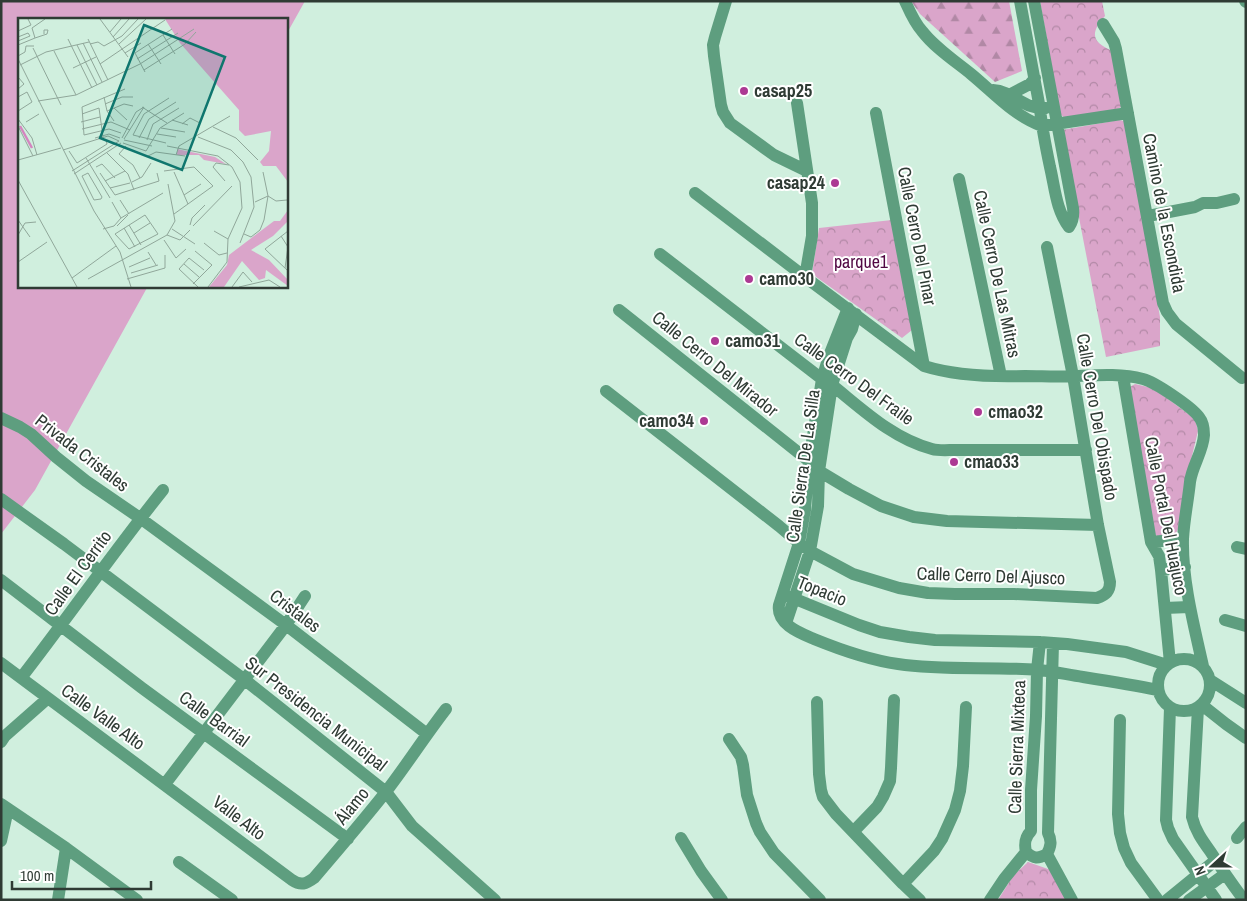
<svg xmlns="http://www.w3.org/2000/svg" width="1247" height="901" viewBox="0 0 1247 901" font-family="'Archivo Narrow',sans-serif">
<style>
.green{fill:#daa5ca}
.forest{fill:url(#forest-firs)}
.park{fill:url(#park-crowns)}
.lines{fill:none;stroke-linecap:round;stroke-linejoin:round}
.minor{stroke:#5e9e7f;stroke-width:12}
.poi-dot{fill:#ac3993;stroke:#fff;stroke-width:2}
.labels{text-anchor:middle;stroke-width:4;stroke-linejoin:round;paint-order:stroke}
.poi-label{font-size:18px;font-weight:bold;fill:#2f3b34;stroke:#fff;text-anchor:start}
.street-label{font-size:18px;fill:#2f3b34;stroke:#fff}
.park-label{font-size:18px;fill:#520944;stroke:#fff}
.inset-river{fill:none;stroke:#d485bf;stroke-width:2.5}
.inset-road{fill:none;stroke:#90a79a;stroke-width:1}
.view{fill:#0f766e;fill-opacity:0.15;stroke:#0f766e;stroke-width:2.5}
.inset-edge{fill:none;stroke:#2f3b34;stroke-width:2.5}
</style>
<defs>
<pattern id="forest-firs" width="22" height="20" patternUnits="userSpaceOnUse" patternTransform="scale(1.25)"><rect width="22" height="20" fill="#daa5ca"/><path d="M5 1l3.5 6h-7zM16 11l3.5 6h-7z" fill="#b188a5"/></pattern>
<pattern id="park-crowns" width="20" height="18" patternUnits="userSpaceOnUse" patternTransform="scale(1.25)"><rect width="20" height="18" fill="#daa5ca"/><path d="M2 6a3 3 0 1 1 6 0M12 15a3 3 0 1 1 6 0" fill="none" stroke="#b188a5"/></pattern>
</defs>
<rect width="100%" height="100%" fill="#d0efde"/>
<!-- green -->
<path class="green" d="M1,1H305L286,35V19H19V286H148L35,490L1,534Z"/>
<!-- forest -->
<path class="forest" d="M911,1H1009L1022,71L995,82L920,14Z"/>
<!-- park -->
<path class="park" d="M1040,1H1102L1105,16C1090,33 1091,42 1113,51L1121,107L1116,110L1065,118L1061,115L1060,112Z
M1119,120L1124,121L1127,127L1160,317V346L1106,357L1062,130Z
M892,220L912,330L902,338L812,274L819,228Z
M1135,384L1148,387L1160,393L1195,419L1198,431L1185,485L1178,529L1175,535L1158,537L1155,534L1130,387Z
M1028,862L1051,870L1066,900H998L1013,876Z"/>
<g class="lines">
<!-- minor -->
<path class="minor" d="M726,1L715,37L713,45L714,56L721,105L723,112L730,123L774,155L807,171
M905,1C910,12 914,22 922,31C935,48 955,61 971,74C993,92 1014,116 1042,126L1128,113
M1020,1L1040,109C1042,128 1046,148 1050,167C1055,188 1056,210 1069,227C1073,221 1074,216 1073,208L1034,1
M1245,1L1246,2
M1103,24L1114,42L1116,49L1163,303L1167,312L1176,324L1242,378
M993,90C1013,91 1026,111 1046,108
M1009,95L1030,84L1035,78
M797,103L812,203V236L805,277
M876,113L924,366
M959,179L1001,376
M695,193L805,277L924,366C956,376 992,377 1025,376C1042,376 1058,377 1075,376C1097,375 1121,373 1143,379C1155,382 1192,407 1199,417C1203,422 1204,429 1204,435C1203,452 1192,466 1190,482C1188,501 1184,520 1183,539C1182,580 1194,626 1203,666
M1148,216L1195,207L1203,203H1217L1234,199
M660,254L822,379L832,385C862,409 893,439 932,449C939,451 948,450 955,450H1086
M848,308L829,356L822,379L809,461L805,510L799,543L779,605C776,624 800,633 814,639C841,650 869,660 898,664C944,671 992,666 1038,670C1053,671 1068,675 1083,677C1108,681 1133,685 1158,690
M619,310L809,461L819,471L849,489L881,506L914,517L947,521L1098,525
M1123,376L1151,542L1159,556L1161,570L1170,663
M606,391L779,526L799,543L810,551L853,574L899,588L928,593L955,594H1014L1097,598C1106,595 1110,591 1110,582L1098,525L1073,376L1047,247
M1,418L20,427L31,434L56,457L86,481L140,518L286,625L427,734
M1,499L64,544L245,680L386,792L412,826L495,900
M1151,542L1183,539
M1237,547L1246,549
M1161,570L1185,567
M1,580L142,688L348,839
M783,594L859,625L880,632L909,637L935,640L1040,642L1067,644L1126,652L1167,665
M1165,608L1189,607
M1225,620L1246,626
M786,623L810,551L818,506L819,471L832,385L847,338L852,329L856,314
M1053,643L1048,833C1052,841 1051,846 1047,854L1072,900
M1158 685a26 26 0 1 1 52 0a26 26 0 1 1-52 0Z
M1,663L292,880C301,886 306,884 314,878C338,850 362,822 385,793C406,766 425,736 446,709
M21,678C69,616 114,551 163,490
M1210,680L1246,703
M817,702L819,774L821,790L823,797L836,814L903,884L920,900
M1202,705L1226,724L1246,738
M1170,708L1166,820L1168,828L1173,839L1216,900
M1198,708L1192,817C1195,830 1202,840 1210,851C1221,868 1232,884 1244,900
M1120,720L1118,814L1120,833L1124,848L1131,863L1158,900
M729,739L741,757L743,765L747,795L756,823L760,832L774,853L820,900
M1,742L5,736L47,699
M165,784L286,625L305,596
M1,804L66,848L137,900
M853,832L877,807L883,797L890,781L891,768L894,700
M681,838L701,871L722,900
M1237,838L1246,827
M1,841L8,809
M1026,852C1034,859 1038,859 1047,854
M179,862L232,900
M903,884L934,851L942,839L955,810L960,791L963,766L966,707
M58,900L66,848
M990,900L1004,879L1026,852C1024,843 1025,837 1031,831V790L1036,716L1037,670L1040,642
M1167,900L1216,860
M1189,900L1225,874"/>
</g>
<!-- markers -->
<g class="poi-dot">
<circle cx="744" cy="91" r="5"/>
<circle cx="835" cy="183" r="5"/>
<circle cx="749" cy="279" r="5"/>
<circle cx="715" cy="341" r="5"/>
<circle cx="978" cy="412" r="5"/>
<circle cx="704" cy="421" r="5"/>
<circle cx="954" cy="462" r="5"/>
</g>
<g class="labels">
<!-- poi labels -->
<g class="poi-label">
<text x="754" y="97">casap25</text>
<text x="825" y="189" text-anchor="end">casap24</text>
<text x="759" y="285">camo30</text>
<text x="725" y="347">camo31</text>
<text x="988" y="418">cmao32</text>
<text x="694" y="427" text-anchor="end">camo34</text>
<text x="964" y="468">cmao33</text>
</g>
<!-- street labels -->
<g class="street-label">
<text transform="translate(1164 213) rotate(79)" y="6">Camino de la Escondida</text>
<text transform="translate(917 236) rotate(79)" y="6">Calle Cerro Del Pinar</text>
<text transform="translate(997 274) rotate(78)" y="6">Calle Cerro De Las Mitras</text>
<text transform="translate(715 364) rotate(39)" y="6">Calle Cerro Del Mirador</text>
<text transform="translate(854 379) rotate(36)" y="6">Calle Cerro Del Fraile</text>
<text transform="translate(1097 417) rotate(80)" y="6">Calle Cerro Del Obispado</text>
<text transform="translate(82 453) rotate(38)" y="6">Privada Cristales</text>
<text transform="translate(803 466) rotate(-82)" y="6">Calle Sierra De La Silla</text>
<text transform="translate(1166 516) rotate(79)" y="6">Calle Portal Del Huajuco</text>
<text transform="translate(78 573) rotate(-54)" y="6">Calle El Cerrito</text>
<text transform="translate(991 576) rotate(2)" y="6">Calle Cerro Del Ajusco</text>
<text transform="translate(822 591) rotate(22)" y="6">Topacio</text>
<text transform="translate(295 611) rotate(37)" y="6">Cristales</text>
<text transform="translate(316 714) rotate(38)" y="6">Sur Presidencia Municipal</text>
<text transform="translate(103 717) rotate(36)" y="6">Calle Valle Alto</text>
<text transform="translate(214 719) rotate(36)" y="6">Calle Barrial</text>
<text transform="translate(1017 747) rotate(-88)" y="6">Calle Sierra Mixteca</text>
<text transform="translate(352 806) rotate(-51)" y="6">Álamo</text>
<text transform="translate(239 818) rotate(37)" y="6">Valle Alto</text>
</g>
<!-- park labels -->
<g class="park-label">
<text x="861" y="268">parque1</text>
</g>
</g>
<!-- overview -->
<g transform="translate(18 18)">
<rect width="270" height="270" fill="#d0efde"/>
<path d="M147,1H270V164L258,148H245L242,144L251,133L253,113L227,118L221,112V92L162,25ZM270,192V203L255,218L233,232L251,242L270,262V268L248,252L247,260L241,262L224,243L206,269H191L209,247L211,237L256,203H262Z" fill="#daa5ca"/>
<path d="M159,131L197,139L208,146L186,142L181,137H159Z" fill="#daa5ca"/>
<path class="inset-river" d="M2,108L14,130"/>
<path class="inset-road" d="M82,1L110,39M0,13L13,7L10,1M92,14L103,1M145,17L157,36M0,19L10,15L12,18L0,23M95,19L111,1M17,20L29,16L30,12H26V16M50,21L74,70M70,21L90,62M65,25L84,64M72,26L80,24L86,28L104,18L120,1M101,26L128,1M130,26L143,46M0,27L17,20L14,10L27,1M59,27L79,67M15,30L43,87M36,33L58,77M107,35L123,25M0,38L7,34L8,28H16M0,41L76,193L102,234L113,269M119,41L160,15M82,46L147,2M2,47L28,34L71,24M55,50L78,39M126,52L167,26L178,14M127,54L117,35L154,11M0,59L6,66L0,71M0,79L9,74L14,84L0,93M86,79L89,93L96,103M20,83L58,77L122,46L176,11M87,86L104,79H115M124,89L149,105M96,90L109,102M89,93L106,86L115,88M64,96L81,90L85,119M0,101L14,120L19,137M154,102L170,107M8,104L21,96M63,104L82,99M164,106L172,100L182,105M0,108L15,138M195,109L218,120L240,142M143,110L167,114M64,111L93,104L112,112M103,115L91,111L66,117L64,89L107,71M139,116L158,119M180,119L213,132L225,144L233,159L236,189L222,225M77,120L91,116L102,120M104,120L118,94L126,89M121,120L131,101L158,84M106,121L126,89M106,122L134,128M129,122L135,106L161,90M105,125L128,133L142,110L166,95M148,125L115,117L126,96L151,80M108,128L101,136L115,147L122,160M149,128L200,138L214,149L222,164L224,190L210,221L209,244L190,269M45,132L90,118L101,123M51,133L59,145L89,126L88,122M89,135L110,156L116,172M158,137L161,128L212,98M130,138L138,134L167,138M68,140L92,180M0,142L43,130M78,149L84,146L97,160M54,153L101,123M146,153L176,149L195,168L156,196M156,154L170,186M70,155L84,179L83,181L76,182L64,158ZM82,155L97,177L141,163L139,155M56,156L103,125M0,162L59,269M87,163L107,153M207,163L195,149L198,145L211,147M114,164L124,159L133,145M92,170L112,165M166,177L183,166M102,182L111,196M94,184L103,200M237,184L250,178L258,183L269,182M127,197L140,216L111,231L97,216ZM0,202L12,219M111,207L123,227M172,207L174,200L187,187M99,208L110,197M175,208L214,168M106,210L117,229M85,211L96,208L103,200L145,175M154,211L177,226M196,213L210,221M270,213L247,231L270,253M116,215L132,205M226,216L233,219L242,212L246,202L250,178L245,154M0,217L7,205L18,204M149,217L162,222L172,212M263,218L270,229L267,250M146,222L158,240L168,231M186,225L201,237L209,235M130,234L138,247M166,246L181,259M111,249L132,240M0,250V244L29,224M113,255L140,247M54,260L98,228M70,261L149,217L157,203L150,166M109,261L147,250V237M175,266L194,247L177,233M180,269L161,251L171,240L186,252M214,269L225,254L234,264M221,269L251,262L262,269"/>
<path class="view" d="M126,7L207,39L164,152L82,120Z"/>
<rect width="270" height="270" class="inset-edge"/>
</g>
<!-- border -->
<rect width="1247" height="901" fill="none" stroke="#2f3b34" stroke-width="5"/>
<!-- north arrow -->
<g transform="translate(1212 866) rotate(249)" stroke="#ffffff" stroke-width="4" paint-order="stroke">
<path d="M0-4L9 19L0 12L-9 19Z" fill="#2f3b34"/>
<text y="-8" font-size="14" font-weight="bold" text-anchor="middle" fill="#2f3b34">N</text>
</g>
<!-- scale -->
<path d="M12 881v8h139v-8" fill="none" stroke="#2f3b34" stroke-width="2.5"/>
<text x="20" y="881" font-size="15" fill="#2f3b34" stroke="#ffffff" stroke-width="4" paint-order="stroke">100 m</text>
</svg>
